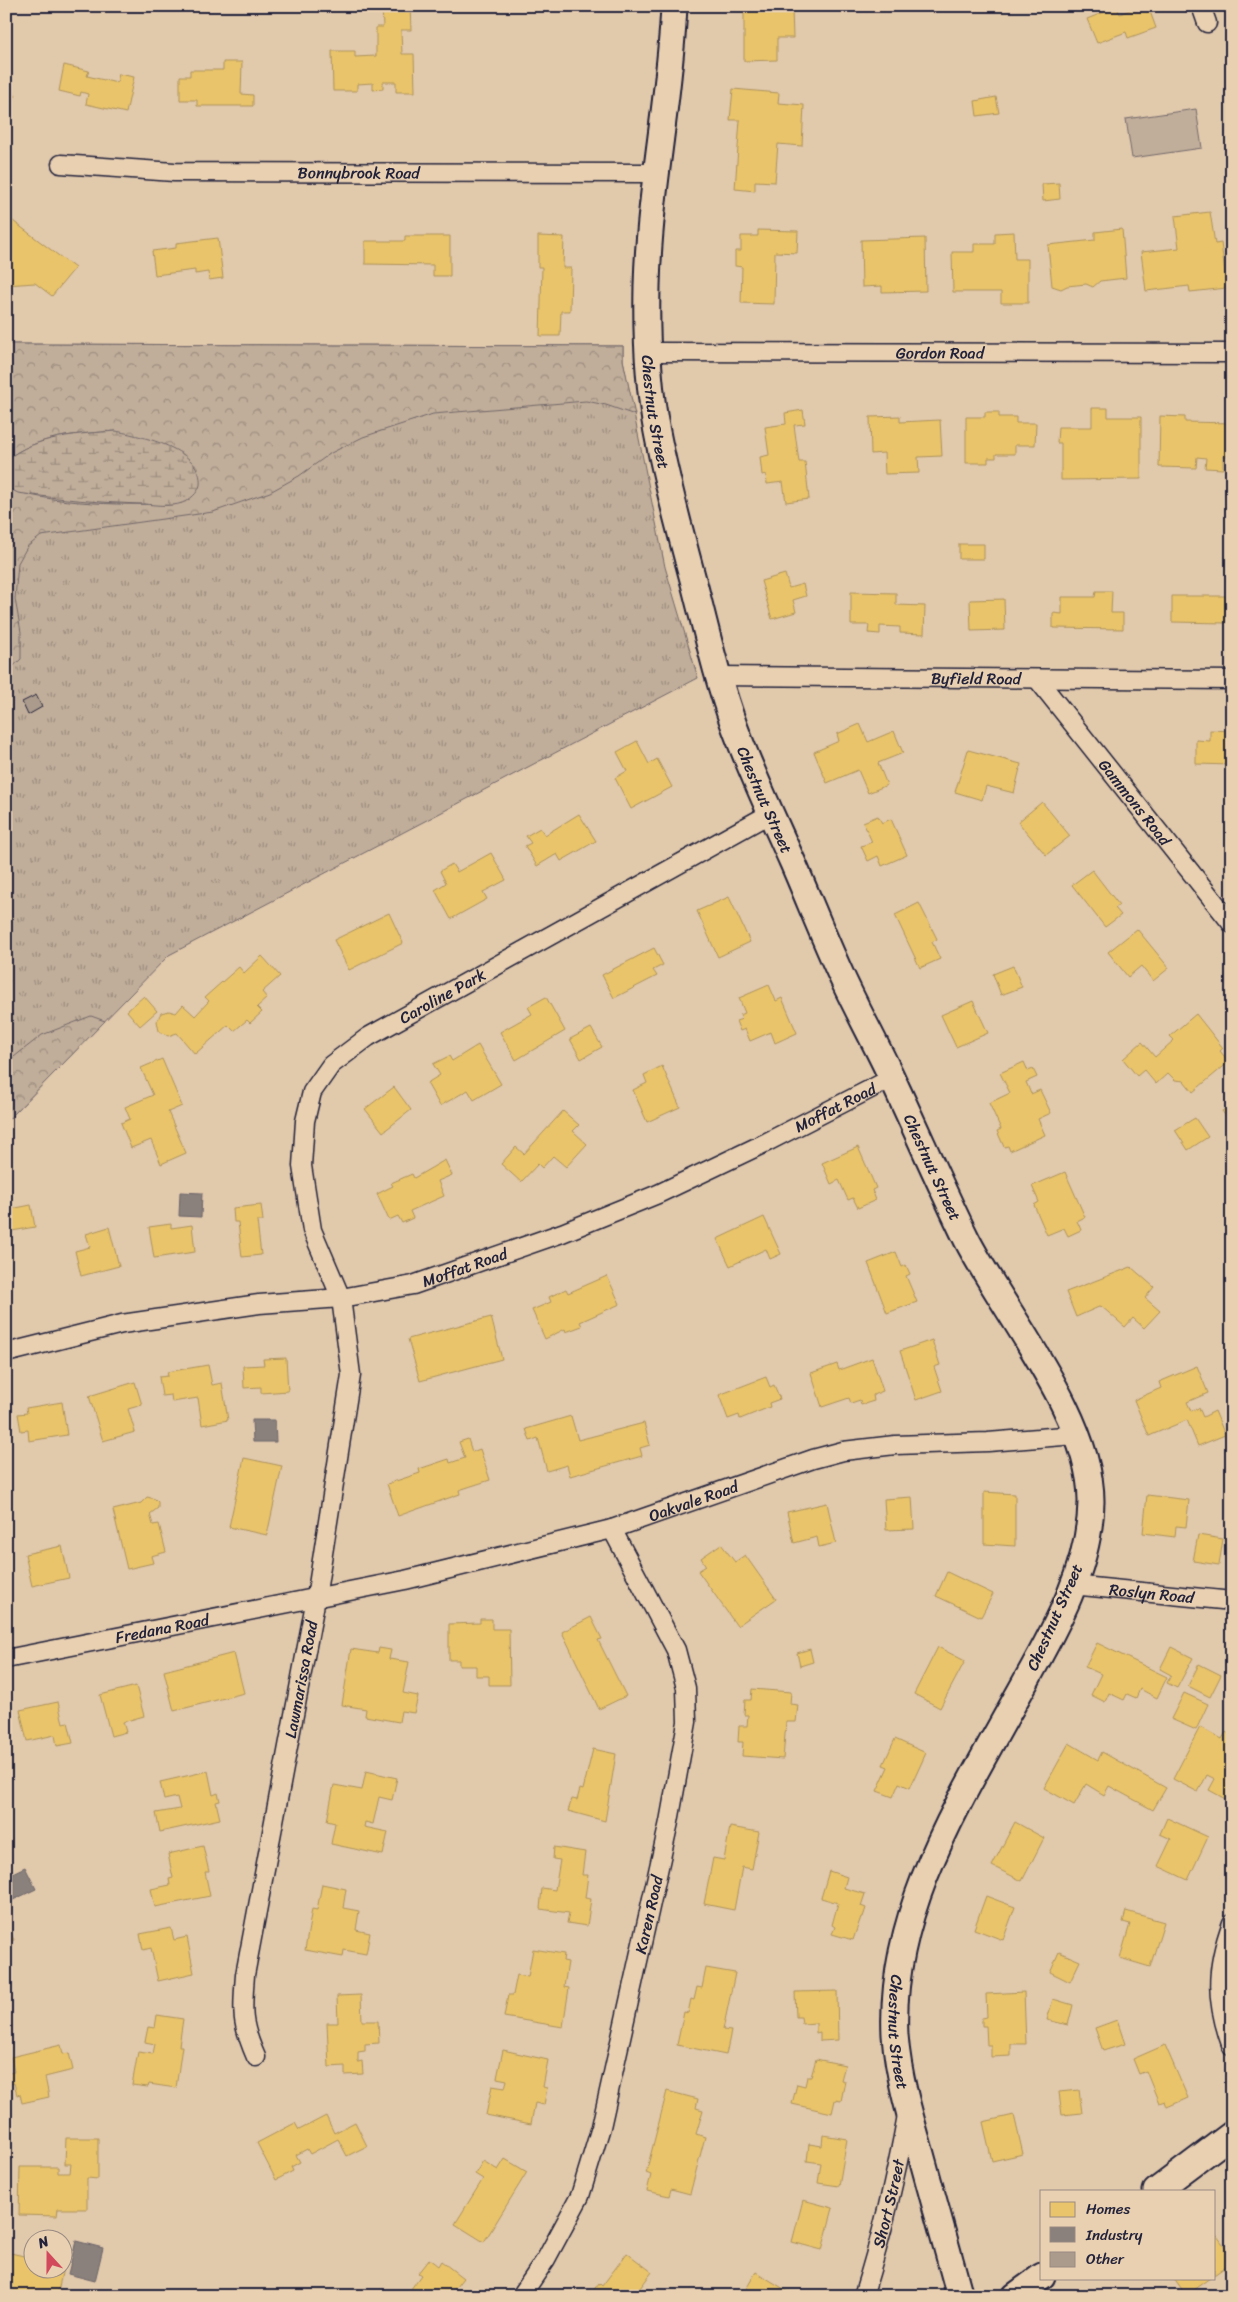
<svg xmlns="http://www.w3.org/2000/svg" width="1238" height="2302" viewBox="0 0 1238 2302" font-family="Sriracha,sans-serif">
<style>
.grass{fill:url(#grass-tufts);stroke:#72686a}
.forest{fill:url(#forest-crowns);stroke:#72686a}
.wetland{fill:url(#wetland-marsh);stroke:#72686a}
.pitch{fill:#c1ae9a;stroke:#72686a}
.homes{fill:#e9c46a;stroke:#ad935c}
.industry{fill:#8a817c;stroke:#6b6468}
.building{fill:#ab9b8c;stroke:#22223b}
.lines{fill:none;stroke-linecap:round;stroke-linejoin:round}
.street-casing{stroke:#22223b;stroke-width:21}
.secondary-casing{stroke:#22223b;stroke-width:29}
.street{stroke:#e9d0b1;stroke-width:18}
.secondary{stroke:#e9d0b1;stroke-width:25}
.labels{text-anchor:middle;stroke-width:5;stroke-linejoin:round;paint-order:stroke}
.street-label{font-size:16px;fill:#22223b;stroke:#e9d0b1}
</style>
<defs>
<pattern id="grass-tufts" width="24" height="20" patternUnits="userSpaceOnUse" patternTransform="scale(1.25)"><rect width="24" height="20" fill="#c1ae9a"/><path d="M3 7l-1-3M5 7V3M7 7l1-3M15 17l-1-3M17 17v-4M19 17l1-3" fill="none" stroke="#9c8d7f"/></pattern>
<pattern id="forest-crowns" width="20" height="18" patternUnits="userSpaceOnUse" patternTransform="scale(1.25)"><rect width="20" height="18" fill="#c1ae9a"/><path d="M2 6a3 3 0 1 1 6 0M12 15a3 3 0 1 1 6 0" fill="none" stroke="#9c8d7f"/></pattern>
<pattern id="wetland-marsh" width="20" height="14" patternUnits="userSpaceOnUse" patternTransform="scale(1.25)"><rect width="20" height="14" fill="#c1ae9a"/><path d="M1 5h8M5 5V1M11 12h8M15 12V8" fill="none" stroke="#9c8d7f"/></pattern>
</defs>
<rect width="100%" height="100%" fill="#e1c9ac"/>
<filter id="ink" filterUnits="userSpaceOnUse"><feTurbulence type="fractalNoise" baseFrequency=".02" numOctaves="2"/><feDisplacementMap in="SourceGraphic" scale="10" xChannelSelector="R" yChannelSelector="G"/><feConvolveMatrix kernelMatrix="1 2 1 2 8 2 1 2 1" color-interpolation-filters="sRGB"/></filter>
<g filter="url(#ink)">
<!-- grass -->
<path class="grass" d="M6,344L623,346V360L665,567L698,678L169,955L6,1122Z"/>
<!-- forest -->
<path class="forest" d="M6,344L623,346V360L635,415L606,405L586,401L433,414L363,437L331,453L299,476L270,492L213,512L41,536L27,547L18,563L15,599L21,632V659L6,673V487C42,505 140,506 182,503L116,431C78,434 38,435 6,460Z
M91,1016L105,1021L6,1122V1065L10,1060L42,1035Z"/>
<!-- wetland -->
<path class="wetland" d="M116,431C140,436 204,449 200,485C198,493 190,500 182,503C171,507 155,505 144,504C101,503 60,499 18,493L6,487V460C38,435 78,434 116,431Z"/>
<!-- pitch -->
<path class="pitch" d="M1196,109L1202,148L1132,158L1126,119Z"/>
<!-- homes -->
<path class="homes" d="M382,6H410L411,30H401L402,54H414L415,92H396V82H383V89L373,90V83L357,84V91H333L332,51H355V57L376,56V27H383Z
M1139,6H1148L1156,28L1128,38L1126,32L1097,43L1087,19L1117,7L1120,14Z
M744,9H792L793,38H777V60L744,61Z
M223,62H242L241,94L253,95V106H197V100H180V76H190V70H223Z
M64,65L89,71L87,76L117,83L119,74L134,77L126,113L86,104L88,94L81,92L80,96L59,91Z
M6,84L16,96L6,104Z
M733,89L779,93L778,103L804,105L802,146L778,144L775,182L755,181V191L735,189L740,120H730Z
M996,97L999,113L977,116L975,101Z
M1059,183L1060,199L1043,201L1042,184Z
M6,207L9,218L75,268L52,296L35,283L6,285Z
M1210,212L1215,244L1221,243L1227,288L1190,292L1189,286L1146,291L1141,252L1179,248L1175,216Z
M1122,229L1126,278L1100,281L1093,287L1086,284L1067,286L1061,289L1052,286L1048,245L1095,240V232Z
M758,230L798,231L797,253L775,252L774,304L741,303L742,267L735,266V251H741V236H758Z
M1014,232L1015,259H1028V303H1001V292H953L952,252H974V244H995V233Z
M405,236H450V276H433V265L365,264V241H405Z
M538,236L564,237L563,268H571L570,311H561L560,336H540L542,267H538Z
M218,238L223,278L209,280L208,272L195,274V270L155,275L152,251L176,248V243Z
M925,238L926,291L882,292V286L862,287L861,240Z
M1092,408H1108V417H1141V479L1061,480V443H1057L1058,427H1092Z
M803,410L805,424L794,425L799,462H805L809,499L786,502L783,482L767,484L766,474L762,475L760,457L769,455L765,427L786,424L785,413Z
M985,412H999V417H1016V423H1036L1035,445H1015V454H996V458H988V463H966V417H985Z
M900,416V422L940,420L942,456L918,457L919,473L885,474L884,453L871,454L870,417Z
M1160,416L1185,417V422L1232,423V456H1223V469L1205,468L1206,458L1197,457L1196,468L1159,467Z
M959,544H984V559H959Z
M785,574L789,588L803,584L806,596L793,600L796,612L772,619L761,581Z
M1096,591H1112L1111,613H1123V629L1053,628V613L1062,614V597H1095Z
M851,592L896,593V605L925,606L924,634L900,633V627L880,626V634L868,633L869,625H851Z
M1172,596H1226V623L1172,622Z
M1004,599L1005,630L971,631L970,600Z
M860,724L868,742L894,731L903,753L878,763L887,785L868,793L858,770L827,783L814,752L839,741L837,734Z
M1210,730L1232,731V765L1196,764V740L1210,741Z
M637,741L649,764L657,759L672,787L631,809L615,778L627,771L617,752Z
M968,750L1021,764L1014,793L986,786L982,800L955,792Z
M1042,802L1070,836L1046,855L1018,822Z
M579,814L596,841L561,861L557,854L537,866L525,846L531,843L526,836L540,828L545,835Z
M878,816L882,823L891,819L907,855L882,866L878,856L868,861L861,846L872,842L863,822Z
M491,853L506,880L483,892L487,899L451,919L435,890L446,883L440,871L452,864L457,872Z
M1092,870L1119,905L1115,908L1121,915L1105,927L1072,885Z
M729,897L750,942L718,957L697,911Z
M919,903L937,939L932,942L940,959L920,968L895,915Z
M389,913L403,943L349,970L334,940Z
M1137,929L1169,968L1153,981L1141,966L1128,977L1108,952Z
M654,948L663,965L653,970L657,976L614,998L602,975Z
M262,956L280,976L262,992L267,998L257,1007L262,1012L250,1023L247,1020L234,1031L228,1025L195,1054L177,1033L168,1036L159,1031L157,1021L161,1013L169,1011L176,1013L183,1005L195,1016L209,1001L205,997L239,967L244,973Z
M1013,966L1022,987L1001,995L993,974Z
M769,985L776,1001L782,998L797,1033L775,1043L771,1032L750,1041L745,1029L740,1031L736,1021L742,1019L740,1015L745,1013L739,998Z
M144,996L157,1011L140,1026L127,1011Z
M546,997L565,1031L516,1060L500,1032L532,1014L528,1007Z
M973,1001L988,1033L956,1047L941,1015Z
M1196,1014L1223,1048L1220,1051L1229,1062L1193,1092L1184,1081L1175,1080L1168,1073L1156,1084L1144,1070L1137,1076L1123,1059L1142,1042L1155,1057L1174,1040L1170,1036Z
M591,1028L602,1047L581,1059L570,1039Z
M478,1045L501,1084L474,1100L468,1090L440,1106L427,1083L440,1075L433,1064L449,1056L452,1061Z
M162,1059L182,1106L168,1112L186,1153L161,1164L151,1140L131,1148L121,1123L130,1119L125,1107L153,1095L141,1068Z
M1024,1062L1028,1071L1033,1069L1037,1077L1026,1082L1031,1094L1040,1090L1051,1113L1038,1119L1045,1135L1010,1151L1008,1146L1004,1147L997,1131L1001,1129L989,1103L1010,1093L1000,1073Z
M662,1066L680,1107L647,1122L633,1090L647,1083L644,1075Z
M394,1087L411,1110L383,1132L365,1109Z
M1232,1104V1125L1222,1111Z
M563,1111L579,1125L573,1131L587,1144L566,1167L553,1156L542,1168L538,1164L521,1182L501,1164L516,1147L524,1154Z
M1195,1118L1208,1137L1188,1150L1175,1130Z
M858,1147L876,1188L872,1190L876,1200L858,1208L853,1198L848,1200L839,1180L831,1184L822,1163Z
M445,1160L452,1175L438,1181L444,1196L410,1211L413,1218L402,1223L398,1216L389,1220L377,1194L393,1186L391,1183L412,1174L414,1178Z
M1065,1172L1085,1217L1077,1221L1081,1230L1068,1236L1064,1228L1047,1235L1034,1205L1039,1202L1032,1186Z
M31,1205L35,1227L6,1232V1210Z
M261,1205L263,1221H257L261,1255L242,1257L238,1222H234L233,1208Z
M764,1217L781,1254L770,1259L766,1249L730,1266L717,1239Z
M171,1224V1228L192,1225L195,1252L154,1258L149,1227Z
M109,1227L119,1266L81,1276L75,1251L90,1247L86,1234Z
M896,1252L902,1267L906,1265L910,1274L906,1276L917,1302L887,1313L868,1263Z
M1131,1267L1154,1287L1145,1298L1160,1311L1144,1328L1133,1318L1125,1327L1101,1306L1076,1317L1066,1292Z
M607,1276L620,1304L580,1322L582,1326L566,1332L565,1329L545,1339L532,1310L551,1302L549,1297L566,1289L568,1293Z
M491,1317L502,1359L420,1381L408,1339Z
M932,1340L940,1365L934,1367L942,1391L916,1400L900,1351Z
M286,1358L288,1391L261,1393V1387L244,1388L243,1366L264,1365L263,1359Z
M872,1358L883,1391L873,1395L874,1401L861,1405L860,1400L851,1403L849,1398L822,1407L811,1373L837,1364L839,1370Z
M208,1365L212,1385L222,1383L228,1420L202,1425L198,1398L172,1402L171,1395L162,1396L159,1377L168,1376L167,1372Z
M1197,1366L1208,1393L1187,1402L1191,1411L1199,1408L1203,1417L1215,1411L1225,1435L1198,1446L1187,1420L1149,1436L1134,1400L1161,1388L1159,1382Z
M766,1377L770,1387L774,1385L780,1399L769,1403L770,1407L740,1419L739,1415L728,1419L719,1395Z
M135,1382L142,1405L128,1409L135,1432L103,1441L89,1396Z
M62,1402L67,1435L29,1441L28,1430L21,1431L18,1414L27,1413L26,1408Z
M571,1416L578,1440L644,1423L650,1445L640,1448L642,1456L570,1476L567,1465L547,1471L538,1438L530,1441L526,1429Z
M468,1439L472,1452L480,1449L490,1480L459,1490L460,1494L398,1516L387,1484L420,1473L419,1469L449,1459L450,1463L465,1458L459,1442Z
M244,1458L282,1466L267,1535L229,1527Z
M984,1492L1015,1494V1546L984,1544Z
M1147,1495L1189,1500L1186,1527L1176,1526L1175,1537L1143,1533Z
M147,1497L155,1499L158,1502V1508L150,1514L153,1525L159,1524L166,1552L151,1556L153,1563L127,1569L113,1510L141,1503Z
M912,1497L914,1529L886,1530L884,1499Z
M827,1503L836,1543L819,1547L817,1537L794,1543L787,1512Z
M1198,1535L1223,1539L1219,1565L1193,1561Z
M721,1544L735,1562L745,1555L776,1599L737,1626L698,1571L706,1566L701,1558Z
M62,1546L69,1578L32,1586L25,1554Z
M947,1572L993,1594L981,1617L936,1596Z
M591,1617L602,1639L598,1640L626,1696L599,1709L562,1632Z
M480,1619H492V1629H509L510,1685H489V1676H476V1666H459V1660H449V1624L480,1623Z
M1097,1643L1167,1677L1157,1698L1140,1689L1136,1698L1127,1694L1124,1700L1109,1693L1105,1702L1091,1695L1101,1674L1085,1667Z
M938,1647L965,1661L940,1708L914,1694Z
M1171,1647L1193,1658L1177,1688L1167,1683L1171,1675L1160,1669Z
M379,1648L391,1650L389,1659L409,1662L403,1693L418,1696L414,1713L401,1711L399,1722L365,1716L366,1709L342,1705L351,1649L378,1653Z
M810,1649L813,1662L800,1666L797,1653Z
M234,1653L244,1693L174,1711L164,1671Z
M1199,1664L1221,1675L1210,1697L1188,1686Z
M136,1686L144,1716L123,1722L126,1732L111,1736L100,1695Z
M752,1689L791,1692L790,1704L798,1705L796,1722H786L783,1759L742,1756L743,1742H738L739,1726H747L748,1715H744L745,1700H751Z
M1184,1693L1208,1704L1196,1730L1171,1719Z
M58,1702L63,1723L68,1722L73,1743L57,1746L55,1735L27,1741L20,1710Z
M1200,1727L1222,1739L1226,1732L1232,1736V1797L1229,1801L1209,1790L1215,1779L1207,1775L1198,1792L1173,1779Z
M895,1739L926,1753L910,1788L899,1783L893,1797L877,1791L888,1767L883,1765Z
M1069,1743L1098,1760L1102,1752L1166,1788L1153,1810L1109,1786L1104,1795L1086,1784L1074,1805L1044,1788Z
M593,1749L616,1754L605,1821L568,1811L572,1799L577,1800L580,1789L583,1790Z
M208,1771L213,1795L218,1793L220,1801L216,1802L220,1819L160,1832L156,1813L180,1809L177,1797L164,1800L160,1782Z
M366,1771L397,1778L392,1800L379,1797L373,1824L365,1822L364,1827L388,1832L383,1855L331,1844L335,1823L327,1821L334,1785L362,1790Z
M1167,1818L1208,1837L1188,1880L1158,1866L1171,1839L1160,1834Z
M1015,1822L1044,1838L1022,1881L992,1866Z
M730,1827L759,1832L752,1869L742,1867L734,1910L704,1904L713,1858L724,1860Z
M203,1846L209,1872H205L210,1896L155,1907L151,1889L170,1885L169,1879L173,1878L168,1854Z
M554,1847L585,1852L582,1875H588L585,1898L591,1899L587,1926L567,1923L569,1913L540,1909L542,1888L555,1890L560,1860L553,1859Z
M829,1871L847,1877L844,1888L865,1894L861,1906L866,1908L863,1917H861L853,1940L832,1934L835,1927L832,1925L838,1903L821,1898Z
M322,1884L346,1889L343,1908L359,1911L356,1930L370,1933L366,1954L344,1950L343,1957L305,1950L312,1909L317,1910Z
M986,1896L1015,1907L1003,1940L974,1929Z
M1126,1911L1164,1922L1150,1967L1120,1958L1130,1924L1123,1922Z
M6,1923L14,1940L6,1943Z
M171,1928L174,1940L187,1937L194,1973L158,1981L151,1948L143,1950L140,1934Z
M533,1949L564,1954L563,1961L568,1962L564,1987L569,1988L563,2027L504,2017L508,1995H513L517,1975L528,1977Z
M1059,1952L1080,1961L1070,1982L1050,1972Z
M706,1968L735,1973L723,2030L731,2031L726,2055L677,2045L684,2012L688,2013L691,1999L694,2000L697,1987L702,1988Z
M837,1991L838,2040L820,2041V2032L816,2033V2023L802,2024L801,2017H796L795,1992Z
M1024,1992L1026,2044H1011V2056L991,2057V2045H987L986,2026H982V2018L987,2017L986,1994Z
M361,1995L362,2021H378L379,2043L365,2044V2051L358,2052V2062L362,2061L363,2074L345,2075V2066L329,2067L327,2023H338L337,1996Z
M1053,1999L1073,2005L1068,2025L1047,2020Z
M157,2015L183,2019L179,2046H182L176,2088L149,2084L148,2087L132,2085L138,2052L153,2054L155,2044L145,2042L148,2027L155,2028Z
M1117,2020L1125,2044L1103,2051L1095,2028Z
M61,2045L63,2054L69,2053L73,2070L45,2077L49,2097L22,2103L20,2094L17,2095L14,2083L10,2084L8,2073L14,2072L11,2057Z
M1165,2045L1188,2098L1167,2107L1165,2101L1159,2103L1146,2071L1139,2074L1133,2059Z
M503,2050L548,2060L543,2087L547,2088L544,2105L535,2103L531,2124L486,2115L492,2086L505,2088L507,2080L497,2078Z
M816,2059L845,2065L841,2080L845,2081L841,2101L835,2100L832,2113L792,2104L797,2084L805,2086L807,2077H811Z
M1079,2090L1082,2113L1062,2115L1059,2092Z
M667,2091L698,2099L696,2108L703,2110L696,2134L705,2137L690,2194L671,2189L669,2196L647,2191L651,2175L646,2173Z
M1014,2115L1023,2154L992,2161L983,2122Z
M326,2116L334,2133L355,2122L367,2146L347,2156L338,2139L310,2154L307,2149L296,2155L300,2162L291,2167L293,2171L276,2180L257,2143L295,2123L299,2130Z
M823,2135L847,2139L839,2186L818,2183L821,2163L807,2161L809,2144L822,2146Z
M66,2138H98V2179L87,2178V2209H58L57,2216L19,2215L20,2167H58V2173H70L71,2164H65Z
M505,2159L527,2172L484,2242L455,2224L483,2179L475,2174L483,2161L498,2170Z
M803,2200L833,2208L822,2250L792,2242Z
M1214,2232L1232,2256V2262L1214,2275Z
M6,2252L24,2256L25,2252L32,2253V2270H62V2259H65L57,2296L41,2293L40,2296H6Z
M627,2253L652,2272L634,2296H589L599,2283L602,2286Z
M429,2259L438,2266L441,2261L463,2278L449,2296L446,2294L444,2296H406L421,2275L418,2273Z
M756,2272L794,2295V2296H742Z
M1174,2278H1210L1186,2295Z"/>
<!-- industry -->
<path class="industry" d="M180,1192L202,1193L201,1217L179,1216Z
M252,1420H275L276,1442H253Z
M25,1867L36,1889L11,1901L6,1891V1876Z
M76,2241L103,2248L95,2281L68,2274Z"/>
<!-- building -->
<path class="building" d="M36,695L42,707L28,715L22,702Z"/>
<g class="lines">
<defs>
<g id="street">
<path d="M1201,6L1207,23"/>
<path id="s1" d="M61,164L174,172L656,173"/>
<path id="s2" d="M649,352L1232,353"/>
<path id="s3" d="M718,676L1232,680"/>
<path id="s4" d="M1038,680L1232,924"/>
<path id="s5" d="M6,1353L122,1324L259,1304L341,1298L413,1285L562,1233L658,1194L767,1142L892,1078"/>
<path id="s6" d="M1072,1585L1232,1601"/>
<path id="s7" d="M6,1659L405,1580L612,1529L813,1459L843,1451L895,1445L988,1442L1076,1435"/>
<path d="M1232,1923C1215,1969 1215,2001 1232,2047"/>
<path id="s8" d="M256,2057C241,2023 242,2012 245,1975L316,1598L351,1375L341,1298L312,1230L302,1166L305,1121L312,1092L331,1065L368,1037L771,813"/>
<path id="s9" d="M521,2296L546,2259L580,2196L601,2127L669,1822L687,1722L686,1688L676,1650L612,1529"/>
<path id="s10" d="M863,2296C882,2236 896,2176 907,2115"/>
</g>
<g id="secondary">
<path id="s11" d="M674,6C670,100 649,192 647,286C646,333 648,386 657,432C667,484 681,535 695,587C707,634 718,682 735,728C752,774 773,818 793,863C809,900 824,938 841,975C856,1008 874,1040 890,1074C916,1129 940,1185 967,1240C1005,1314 1092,1418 1091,1502C1090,1575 1046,1644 1012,1706C956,1807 889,1915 895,2035C898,2075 910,2116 921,2154C934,2202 947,2249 960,2296"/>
<path d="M1156,2191L1232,2134"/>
<path d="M1015,2296L1042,2276"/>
</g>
</defs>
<!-- street casing -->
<use href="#street" class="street-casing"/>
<!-- secondary casing -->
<use href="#secondary" class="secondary-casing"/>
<!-- street -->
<use href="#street" class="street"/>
<!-- secondary -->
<use href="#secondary" class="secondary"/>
</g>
</g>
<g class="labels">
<!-- street labels -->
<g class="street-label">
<text dy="6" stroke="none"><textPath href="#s1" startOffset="298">Bonnybrook Road</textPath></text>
<text dy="6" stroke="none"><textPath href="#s2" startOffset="291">Gordon Road</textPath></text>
<text dy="6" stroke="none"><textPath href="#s11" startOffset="408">Chestnut Street</textPath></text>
<text dy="6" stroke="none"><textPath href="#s3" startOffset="258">Byfield Road</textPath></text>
<text dy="6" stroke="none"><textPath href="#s11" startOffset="812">Chestnut Street</textPath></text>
<text dy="6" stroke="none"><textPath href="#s4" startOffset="156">Gammons Road</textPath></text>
<text dy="6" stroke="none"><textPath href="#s8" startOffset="1149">Caroline Park</textPath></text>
<text dy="6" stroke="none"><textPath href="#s5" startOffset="872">Moffat Road</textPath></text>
<text dy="6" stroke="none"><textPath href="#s11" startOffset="1216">Chestnut Street</textPath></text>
<text dy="6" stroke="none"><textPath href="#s5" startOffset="468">Moffat Road</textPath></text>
<text dy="6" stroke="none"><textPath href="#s7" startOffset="706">Oakvale Road</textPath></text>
<text dy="6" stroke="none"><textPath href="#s6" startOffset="80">Roslyn Road</textPath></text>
<text transform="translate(1054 1617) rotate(-66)" y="6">Chestnut Street</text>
<text dy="6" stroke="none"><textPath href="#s7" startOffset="159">Fredana Road</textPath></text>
<text dy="6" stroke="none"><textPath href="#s8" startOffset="385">Lawmarissa Road</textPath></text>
<text dy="6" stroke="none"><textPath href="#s9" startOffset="406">Karen Road</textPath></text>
<text dy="6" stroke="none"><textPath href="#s11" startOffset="2162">Chestnut Street</textPath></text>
<text dy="6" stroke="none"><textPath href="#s10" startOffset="96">Short Street</textPath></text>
</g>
</g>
<!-- margin -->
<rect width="1238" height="2302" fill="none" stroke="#e9d0b1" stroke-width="25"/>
<rect x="12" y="12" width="1213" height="2277" fill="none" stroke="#22223b" stroke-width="2" filter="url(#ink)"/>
<!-- legend -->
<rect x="1040" y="2190" width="175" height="90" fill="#e9d0b1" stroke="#998a82"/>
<rect x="1050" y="2202" width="25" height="15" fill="#e9c46a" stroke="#998a82"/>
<text x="1086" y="2214" font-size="15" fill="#22223b">Homes</text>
<rect x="1050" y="2227" width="25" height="15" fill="#8a817c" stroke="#998a82"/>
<text x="1086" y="2240" font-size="15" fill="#22223b">Industry</text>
<rect x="1050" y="2252" width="25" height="15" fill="#ab9b8c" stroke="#998a82"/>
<text x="1086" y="2264" font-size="15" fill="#22223b">Other</text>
<!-- north arrow -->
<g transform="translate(48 2254) rotate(339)"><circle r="24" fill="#e9d0b1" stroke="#998a82"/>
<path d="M0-4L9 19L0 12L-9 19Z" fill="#d1495b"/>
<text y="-8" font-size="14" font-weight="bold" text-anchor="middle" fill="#22223b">N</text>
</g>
</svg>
